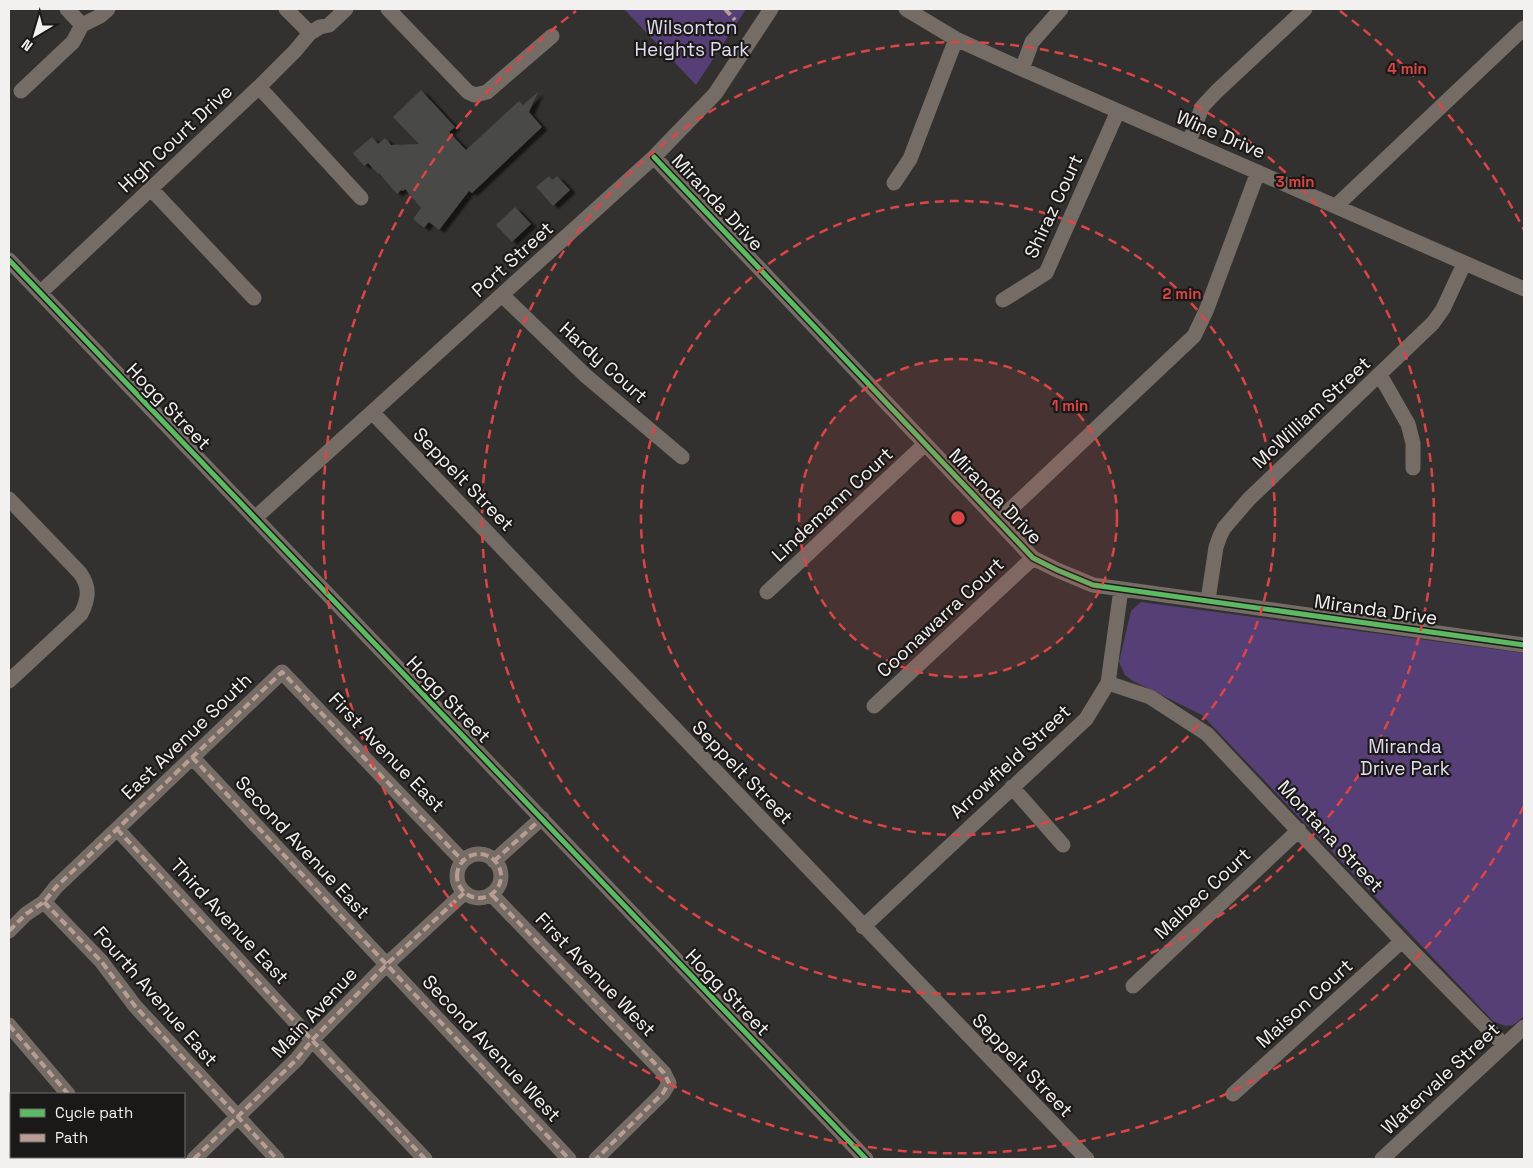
<svg xmlns="http://www.w3.org/2000/svg" width="1533" height="1168" viewBox="0 0 1533 1168" font-family="'Space Grotesk',sans-serif">
<style>
.green{fill:#553f76}
.building{fill:#4a4846;filter:url(#shadow)}
.lines{fill:none;stroke-linecap:round;stroke-linejoin:round}
.minor{stroke:#756c65;stroke-width:15}
.quiet{stroke:#b99d93;stroke-width:4;stroke-dasharray:8 4;stroke-linecap:butt}
.cycleway-casing{stroke:#1b1918;stroke-width:8}
.cycleway{stroke:#5cba63;stroke-width:5}
.ring{fill:none;stroke:#da4646;stroke-width:2.5;stroke-dasharray:9 6}
.labels{text-anchor:middle;stroke-width:4.5;stroke-linejoin:round;paint-order:stroke}
.park-label{font-size:19px;fill:#e1dbf0;stroke:#1b1918}
.street-label{font-size:19px;fill:#f3f1ef;stroke:#1b1918}
.centre{fill:#da4646;stroke:#1b1918;stroke-width:2.5}
.ring-label{font-size:15px;text-anchor:middle;font-weight:bold;fill:#da4646;stroke:#1b1918;stroke-width:4.5;stroke-linejoin:round;paint-order:stroke}
</style>
<defs>
<filter id="shadow"><feDropShadow dx="5.5" dy="3" stdDeviation="1" flood-color="#0009"/></filter>
</defs>
<rect width="100%" height="100%" fill="#33312f"/>
<!-- green -->
<path class="green" d="M624,9H746L696,85Z
M1141,602L1524,653V1016C1512,1028 1508,1028 1493,1021L1202,715L1133,681L1125,675L1119,662L1131,611Z"/>
<!-- building -->
<path class="building" d="M421,90L455,127L449,132L466,150L519,101L523,105L538,92L529,112L542,127L472,193L469,191L439,230L429,222L424,228L413,219L421,208L405,189L403,191L401,190L397,194L379,173L378,174L368,163L364,166L353,153L372,137L378,144L385,138L391,145L419,144L393,117Z
M549,176L552,180L557,176L570,190L553,206L536,187Z
M515,207L531,224L512,242L496,225Z"/>
<g class="lines">
<!-- minor -->
<path class="minor" d="M67,9L82,25L100,16L108,9
M286,9L310,33
M388,9L468,92L475,95L487,92L552,36
M906,9L956,39L1022,69L1524,289
M1022,69L1032,42L1061,9
M259,87L361,198
M21,91L73,42L82,25
M1189,142L1202,107L1216,92L1305,9
M654,157L1033,558L1057,570L1093,585L1524,645
M894,183L910,159L956,39
M151,189L254,298
M1336,206L1524,28
M9,260L866,1159
M40,293L259,87L295,51L310,33L320,27L329,25L346,9
M502,295L586,376L682,457
M1003,300L1046,273L1118,111
M1380,375L1408,424L1413,443V468
M372,412L1087,1159
M9,499L80,573C90,587 89,598 81,614L9,681
M255,518L654,157L715,94L771,9
M999,520L1194,336L1206,311L1258,172
M767,592L925,444
M1208,600L1216,547L1220,536L1224,528L1249,499L1433,323L1443,309L1464,264
M1108,683L1150,697L1207,734L1402,941L1504,1045
M874,706L1033,558
M192,757L569,1159
M1012,787L1063,845
M117,829L312,1040L425,1159
M457 876a22 22 0 1 1 44 0a22 22 0 1 1-44 0Z
M494,861L542,818
M492,895L664,1073L669,1083L663,1093L596,1159
M44,902L101,961L135,1006L277,1159
M863,927L1086,719L1108,683L1121,589
M9,931L26,914L44,902L56,887L282,672L463,861
M1133,986L1299,830
M9,1025L68,1094
M1233,1094L1402,941
M132,1157L135,1159
M194,1159L297,1059L312,1040L386,965L464,893
M1382,1159L1524,1027"/>
<!-- quiet -->
<path class="quiet" d="M725,9L735,20
M192,757L569,1159
M117,829L312,1040L425,1159
M457 876a22 22 0 1 1 44 0a22 22 0 1 1-44 0Z
M494,861L542,818
M492,895L664,1073L669,1083L663,1093L596,1159
M44,902L101,961L135,1006L277,1159
M9,931L26,914L44,902L56,887L282,672L463,861
M9,1025L68,1094
M132,1157L135,1159
M194,1159L297,1059L312,1040L386,965L464,893"/>
<defs>
<path id="cycleway" d="M654,157L1033,558L1057,570L1093,585L1524,645
M9,260L866,1159"/>
</defs>
<!-- cycleway casing -->
<use href="#cycleway" class="cycleway-casing"/>
<!-- cycleway -->
<use href="#cycleway" class="cycleway"/>
</g>
<!-- distance rings -->
<circle cx="958" cy="518" r="159" fill="#da4646" fill-opacity=".12"/>
<g class="ring">
<circle cx="958" cy="518" r="159"/>
<circle cx="958" cy="518" r="317"/>
<circle cx="958" cy="518" r="476"/>
<path d="M1524 806A635 635 0 1 1 576 11M1340 11A635 635 0 0 1 1524 230"/>
</g>
<g class="labels">
<!-- park labels -->
<g class="park-label">
<text x="692" y="34">Wilsonton<tspan x="692" dy="22">Heights Park</tspan></text>
<text x="1405" y="753">Miranda<tspan x="1405" dy="22">Drive Park</tspan></text>
</g>
<!-- street labels -->
<g class="street-label">
<text transform="translate(1221 134) rotate(23)" y="7">Wine Drive</text>
<text transform="translate(175 138) rotate(-43)" y="7">High Court Drive</text>
<text transform="translate(718 202) rotate(47)" y="7">Miranda Drive</text>
<text transform="translate(1053 206) rotate(-65)" y="7">Shiraz Court</text>
<text transform="translate(512 259) rotate(-42)" y="7">Port Street</text>
<text transform="translate(604 362) rotate(42)" y="7">Hardy Court</text>
<text transform="translate(169 406) rotate(46)" y="7">Hogg Street</text>
<text transform="translate(1311 412) rotate(-43)" y="7">McWilliam Street</text>
<text transform="translate(464 479) rotate(46)" y="7">Seppelt Street</text>
<text transform="translate(996 496) rotate(46)" y="7">Miranda Drive</text>
<text transform="translate(832 504) rotate(-43)" y="7">Lindemann Court</text>
<text transform="translate(1376 609) rotate(8)" y="7">Miranda Drive</text>
<text transform="translate(940 617) rotate(-43)" y="7">Coonawarra Court</text>
<text transform="translate(449 699) rotate(46)" y="7">Hogg Street</text>
<text transform="translate(186 736) rotate(-44)" y="7">East Avenue South</text>
<text transform="translate(387 752) rotate(46)" y="7">First Avenue East</text>
<text transform="translate(1010 761) rotate(-43)" y="7">Arrowfield Street</text>
<text transform="translate(743 772) rotate(46)" y="7">Seppelt Street</text>
<text transform="translate(1331 836) rotate(47)" y="7">Montana Street</text>
<text transform="translate(303 847) rotate(47)" y="7">Second Avenue East</text>
<text transform="translate(1202 893) rotate(-43)" y="7">Malbec Court</text>
<text transform="translate(230 921) rotate(47)" y="7">Third Avenue East</text>
<text transform="translate(596 974) rotate(46)" y="7">First Avenue West</text>
<text transform="translate(728 992) rotate(46)" y="7">Hogg Street</text>
<text transform="translate(156 996) rotate(49)" y="7">Fourth Avenue East</text>
<text transform="translate(1304 1003) rotate(-42)" y="7">Maison Court</text>
<text transform="translate(314 1012) rotate(-47)" y="7">Main Avenue</text>
<text transform="translate(492 1048) rotate(47)" y="7">Second Avenue West</text>
<text transform="translate(1023 1065) rotate(46)" y="7">Seppelt Street</text>
<text transform="translate(1440 1078) rotate(-43)" y="7">Watervale Street</text>
</g>
</g>
<circle cx="958" cy="518" r="8" class="centre"/>
<g class="ring-label">
<text x="1407" y="74">4 min</text>
<text x="1295" y="187">3 min</text>
<text x="1182" y="299">2 min</text>
<text x="1070" y="411">1 min</text>
</g>
<!-- border -->
<rect width="1533" height="1168" fill="none" stroke="#f3f1ef" stroke-width="20"/>
<!-- legend -->
<rect x="10" y="1093" width="175" height="65" fill="#1b1918" stroke="#716f6e"/>
<rect x="20" y="1109" width="25" height="8" fill="#5cba63" stroke="#716f6e"/>
<text x="55" y="1118" font-size="15" fill="#f3f1ef">Cycle path</text>
<rect x="20" y="1134" width="25" height="8" fill="#b99d93" stroke="#716f6e"/>
<text x="55" y="1143" font-size="15" fill="#f3f1ef">Path</text>
<!-- north arrow -->
<g transform="translate(35 35) rotate(218)" stroke="#1b1918" stroke-width="4" paint-order="stroke">
<path d="M0-4L9 19L0 12L-9 19Z" fill="#f3f1ef"/>
<text y="-8" font-size="14" font-weight="bold" text-anchor="middle" fill="#f3f1ef">N</text>
</g>
</svg>
